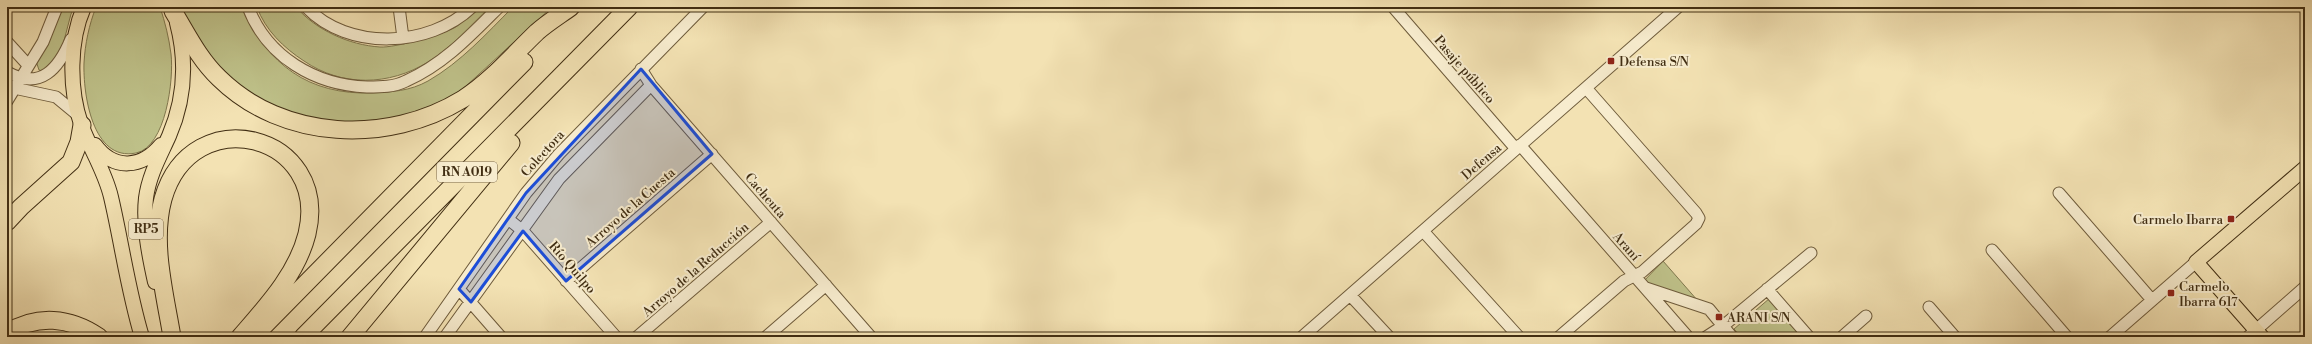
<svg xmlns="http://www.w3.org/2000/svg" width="2312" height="344" viewBox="0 0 2312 344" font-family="'Libre Bodoni',serif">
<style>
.green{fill:#bfc28a;stroke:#80784e}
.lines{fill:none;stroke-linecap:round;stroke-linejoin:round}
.minor-casing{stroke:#6e5b3b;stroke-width:13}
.major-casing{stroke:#412e13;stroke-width:16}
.highway-casing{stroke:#412e13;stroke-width:19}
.minor{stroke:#f7ecce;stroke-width:11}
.major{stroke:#f3e2b3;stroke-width:14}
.highway{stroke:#f3e2b3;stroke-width:17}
.marked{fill:#1d4ed8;fill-opacity:0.2;stroke:#1d4ed8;stroke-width:3;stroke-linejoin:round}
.poi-dot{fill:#8f2418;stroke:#f7ecce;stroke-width:1.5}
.labels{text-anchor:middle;stroke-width:4;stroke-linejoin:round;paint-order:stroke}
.shield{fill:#f7ecce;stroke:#78674b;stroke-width:1}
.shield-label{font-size:12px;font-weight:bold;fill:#412e13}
.poi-label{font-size:13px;fill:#412e13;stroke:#f7ecce;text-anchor:start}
.street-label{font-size:13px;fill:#412e13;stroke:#f7ecce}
</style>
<rect width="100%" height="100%" fill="#f3e2b3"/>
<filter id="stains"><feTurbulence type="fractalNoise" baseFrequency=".005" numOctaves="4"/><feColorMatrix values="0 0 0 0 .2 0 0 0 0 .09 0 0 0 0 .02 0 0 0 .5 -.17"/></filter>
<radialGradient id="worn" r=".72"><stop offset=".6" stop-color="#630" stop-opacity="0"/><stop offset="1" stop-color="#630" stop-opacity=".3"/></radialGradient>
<!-- green -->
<path class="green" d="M63,7H75L71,14L60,56L42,71L39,70L36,61L47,43Z
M96,7H160C165,22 169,38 171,54C174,79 166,147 136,153C92,162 83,93 84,63C85,44 89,25 96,7Z
M181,7H243C267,65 309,95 372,93C392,92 410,91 428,81C461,62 486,34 513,7H552L465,87L445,101L399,118L339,123L289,113L242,91L225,77L190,28Z
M257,7H296C316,30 349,45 380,47C395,48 440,35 454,28C462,24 469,13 476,7H490C470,26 451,48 428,62C389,86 342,87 304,61C284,48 265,30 257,7Z
M1663,261L1698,301L1643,282Z
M1770,298L1803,337H1741L1734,329Z"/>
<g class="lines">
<defs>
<path id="minor" d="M248,7C267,57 315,85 367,87C381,87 394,87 406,81C443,65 471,35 499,7
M306,7C348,51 429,48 472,7
M399,7L403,38
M1393,7L1516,149
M7,42L28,65
M641,69L651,85L871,337
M7,72C41,91 59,68 71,39
M7,84L14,88L56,97L79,116
M7,101L43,42L57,7
M1520,145L1688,337
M2059,193L2152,300
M508,219L523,231L616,337
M1423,231L1519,337
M1992,250L2067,337
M566,281L712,154
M1646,288L1709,309L1732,337
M459,289L501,337
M1767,289L1809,337
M1350,295L1389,337
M1929,307L1955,337
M425,337L526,193L559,154L703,7
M445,337L559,179L651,85
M637,337L771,222
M766,337L826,285
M1302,337L1678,7
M1559,337L1624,281L1642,272L1696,224L1699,218L1696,213L1586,88
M1706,337L1723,326L1811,253
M1842,337L1866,316
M2110,337L2196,262
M2248,337L2305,287"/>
<path id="major" d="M84,7C69,41 69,89 81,124C90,149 105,171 111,197C122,244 128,291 142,337
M95,145C114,171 142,168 161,145
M155,282C149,255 143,225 146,198C149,175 160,156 169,136C185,99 187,61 177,23
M2262,337L2196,262L2305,168"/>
<path id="highway" d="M173,11C187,34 199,59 219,78C283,141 388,145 463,99C491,81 513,55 537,32C547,23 560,15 571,7
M7,222L21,207L71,162L79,142L82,125
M258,332L524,62
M7,333C37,314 70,317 99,337
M172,337C165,294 151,243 163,199C192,98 331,134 307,234C297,274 266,307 240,337
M303,337L629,7
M350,337L511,143"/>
</defs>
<!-- minor casing -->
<use href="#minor" class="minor-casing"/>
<!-- major casing -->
<use href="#major" class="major-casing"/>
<!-- highway casing -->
<use href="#highway" class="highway-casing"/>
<!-- minor -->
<use href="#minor" class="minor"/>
<!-- major -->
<use href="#major" class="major"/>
<!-- highway -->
<use href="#highway" class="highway"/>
</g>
<!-- marked area -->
<path class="marked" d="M641,69L712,154L566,281L523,231L471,302L459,289L526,193Z"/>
<!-- markers -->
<g class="poi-dot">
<rect x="1607" y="57" width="8" height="8" rx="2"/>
<rect x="2227" y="215" width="8" height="8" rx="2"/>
<rect x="2167" y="289" width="8" height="8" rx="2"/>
<rect x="1715" y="313" width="8" height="8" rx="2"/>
</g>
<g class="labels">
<!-- shield labels -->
<g class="shield">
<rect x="437" y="162" width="60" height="20" rx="3"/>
<rect x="129" y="219" width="34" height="20" rx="3"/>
</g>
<g class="shield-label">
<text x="467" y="176">RN A019</text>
<text x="146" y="233">RP5</text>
</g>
<!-- poi labels -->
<g class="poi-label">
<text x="1619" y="66">Defensa S/N</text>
<text x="2223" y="224" text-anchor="end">Carmelo Ibarra</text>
<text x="2179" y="291">Carmelo<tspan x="2179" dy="15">Ibarra 617</tspan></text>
<text x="1727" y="322">ARANI S/N</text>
</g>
<!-- street labels -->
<g class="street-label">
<text transform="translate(1465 69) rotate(49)" y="5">Pasaje público</text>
<text transform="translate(542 153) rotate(-48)" y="5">Colectora</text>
<text transform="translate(1481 161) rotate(-41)" y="5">Defensa</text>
<text transform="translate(766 195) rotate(49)" y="5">Cacheuta</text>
<text transform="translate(630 207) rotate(-41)" y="5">Arroyo de la Cuesta</text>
<text transform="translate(1627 246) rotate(48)" y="5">Araní</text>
<text transform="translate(573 267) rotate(49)" y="5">Río Quilpo</text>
<text transform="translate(695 269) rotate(-41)" y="5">Arroyo de la Reducción</text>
</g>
</g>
<!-- margin -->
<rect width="2312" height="344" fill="none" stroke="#f3e2b3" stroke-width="24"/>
<rect x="8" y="8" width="2296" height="328" fill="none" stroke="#412e13" stroke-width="2"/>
<rect x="12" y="12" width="2288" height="320" fill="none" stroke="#412e13"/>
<rect width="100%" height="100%" filter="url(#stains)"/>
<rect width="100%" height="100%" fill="url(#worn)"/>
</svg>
